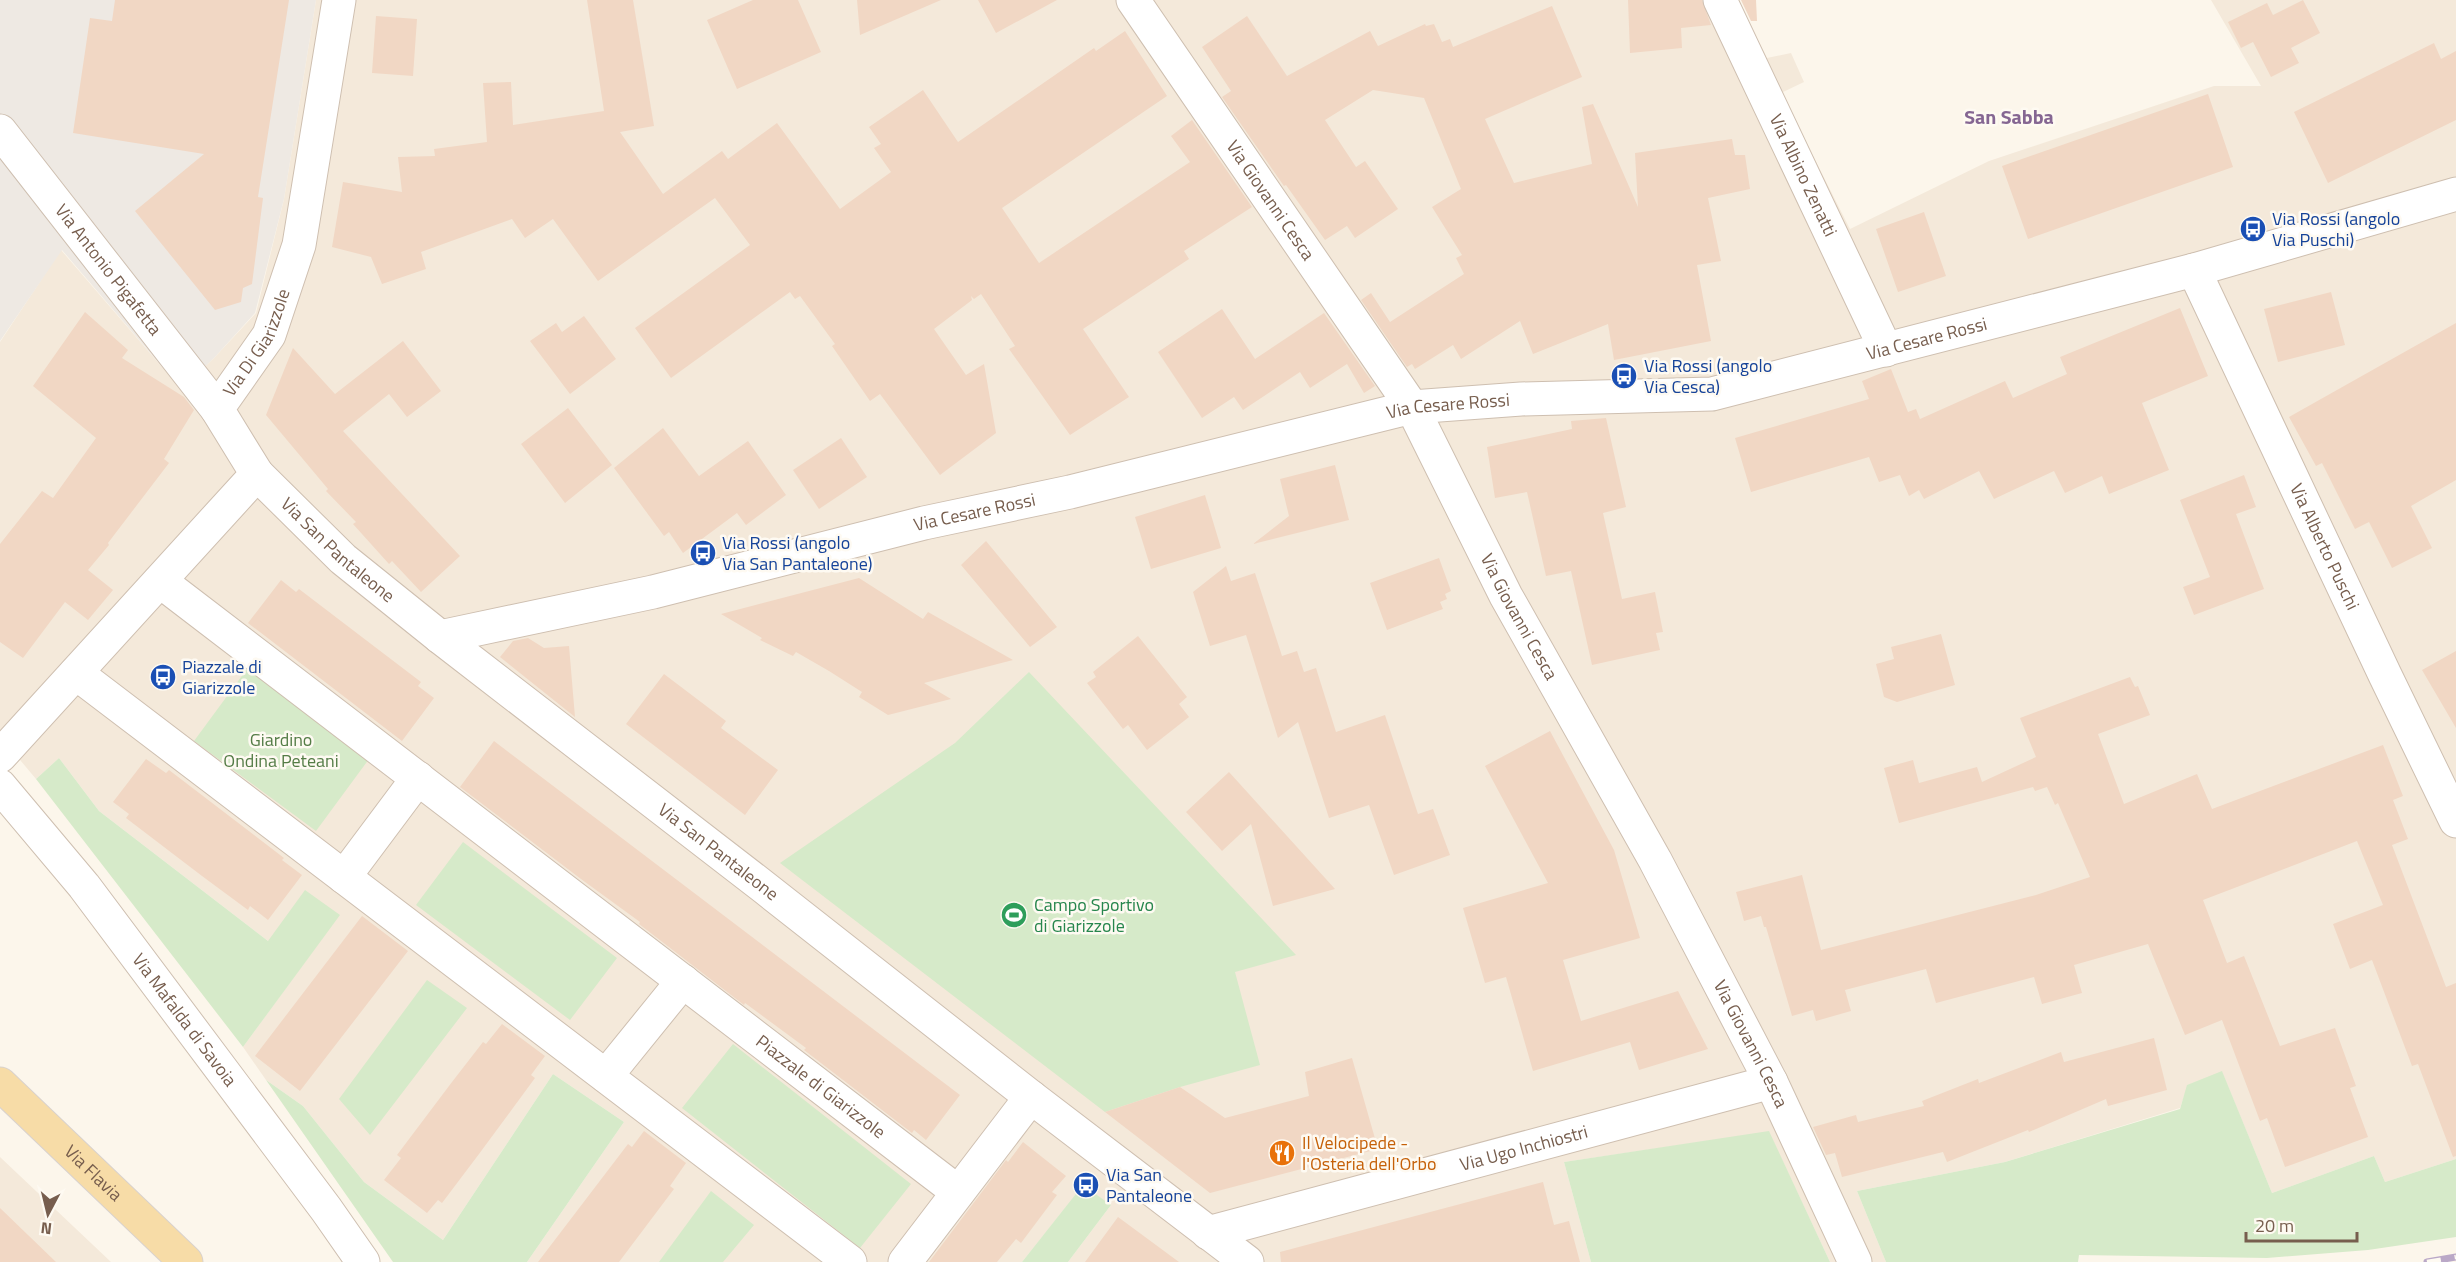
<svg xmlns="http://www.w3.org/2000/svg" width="2456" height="1262" viewBox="0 0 2456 1262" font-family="'Titillium Web',sans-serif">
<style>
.residential{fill:#f4e9da}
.industrial{fill:#eee9e3}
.green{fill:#d6eac9}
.building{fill:#f1d7c4}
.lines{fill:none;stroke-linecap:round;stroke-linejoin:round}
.minor-casing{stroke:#cebfb0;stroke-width:35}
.tertiary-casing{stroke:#cebfb0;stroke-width:35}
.primary-casing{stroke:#d9d2cd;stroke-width:35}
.minor{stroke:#fff;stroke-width:33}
.tertiary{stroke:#fff;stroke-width:33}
.primary{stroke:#f7dca7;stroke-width:33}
.rail-casing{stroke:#baa8c7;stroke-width:7}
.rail{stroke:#fefaf2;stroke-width:4.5;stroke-dasharray:14;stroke-linecap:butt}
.labels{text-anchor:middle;stroke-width:5;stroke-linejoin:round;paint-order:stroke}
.street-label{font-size:18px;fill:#775e4e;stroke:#fefaf2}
.transit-label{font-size:18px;fill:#164399;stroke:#fefaf2;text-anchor:start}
.park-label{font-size:18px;fill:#547c46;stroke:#fefaf2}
.leisure-label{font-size:18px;fill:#27864d;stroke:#fefaf2;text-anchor:start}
.food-label{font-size:18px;fill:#c56008;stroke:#fefaf2;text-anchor:start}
.neighbourhood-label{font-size:20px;font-weight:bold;fill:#856692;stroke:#fefaf2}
</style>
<rect width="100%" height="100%" fill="#fcf6eb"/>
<!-- residential -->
<path class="residential" d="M316,0H1737L1767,58L1791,53L1804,82L1781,93L1850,229L1989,161L2214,86H2261L2211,0H2456V1159L2385,1182L2374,1156L2272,1193L2222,1072L2188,1085L2180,1108L2005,1162L1857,1191L1886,1262H1830L1769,1132L1564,1162L1591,1262H1068L1111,1205L1083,1186L1022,1262H527L624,1122L553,1074L443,1240L364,1182L303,1106L266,1080L243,1047L339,915L268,941L99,811L59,758L36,779L0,736V342L61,250L181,389L214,358L256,313L284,199Z
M0,1157L111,1262H0Z"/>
<!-- industrial -->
<path class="industrial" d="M0,0H316L284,199L255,313L214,358L181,389L62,250L0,341Z"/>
<!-- green -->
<path class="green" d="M247,669L369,759L316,831L194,741Z
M1029,672L1296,955L1235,972L1260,1065L1180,1087L1105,1112L780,863L955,743Z
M59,758L99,811L268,941L305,890L340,915L243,1047L36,779Z
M463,842L617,958L570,1020L416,905Z
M427,980L467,1008L370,1135L339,1099Z
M733,1044L911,1184L860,1248L682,1108Z
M2222,1071L2272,1193L2374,1156L2385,1182L2456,1159V1237L2368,1250L2267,1258L2079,1255L2078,1262H1886L1857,1191L2005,1162L2180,1109L2187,1085Z
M553,1074L624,1122L527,1262H393L266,1080L303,1106L364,1182L443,1240Z
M1769,1131L1830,1262H1591L1564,1162Z
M1083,1185L1111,1205L1068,1262H1022Z
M711,1191L754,1225L723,1262H659Z"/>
<!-- building -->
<path class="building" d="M115,0H289L258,197L263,198L252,284L243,288L241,302L215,310L135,211L204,154L73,133L90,18L112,21Z
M587,0H633L654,126L620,132L663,194L722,151L728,159L777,123L840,209L891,172L874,148L881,144L869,127L923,90L958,142L1094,48L1096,51L1125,31L1167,96L1002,208L1039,263L1190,162L1171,136L1192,120L1252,207L1184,251L1189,259L1083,329L1129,397L1070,435L1009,349L1015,346L981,294L974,299L971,296L972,300L934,329L966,375L984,364L996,433L940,475L880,394L870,401L832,346L835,344L800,296L795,299L790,292L671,378L635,328L750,245L715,198L598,281L553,219L525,238L512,219L421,252L426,269L382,284L371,257L332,247L343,182L402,192L398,157L435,156L434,149L487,142L483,83L511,82L513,125L604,111Z
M753,0H798L821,52L737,89L707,20Z
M857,0H941L860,35Z
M978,0H1057L996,33Z
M1628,0H1702L1711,25L1681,28L1682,48L1630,53Z
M1741,0H1756L1757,21H1751Z
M2303,0L2320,33L2291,48L2299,63L2271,77L2253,42L2241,48L2228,22L2267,3L2273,15Z
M1552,6L1582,77L1485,119L1514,183L1592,164L1582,107L1593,104L1638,207L1635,153L1732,139L1735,155H1745L1750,189L1708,198L1721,261L1697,265L1711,341L1614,360L1608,324L1533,354L1520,321L1461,359L1453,345L1415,369L1412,364L1407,367L1361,300L1371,293L1390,322L1464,274L1456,258L1462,255L1432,207L1461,189L1424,98L1373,90L1325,120L1356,167L1365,161L1398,209L1355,238L1347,226L1325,240L1286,185L1284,186L1222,97L1231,91L1202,47L1247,16L1287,76L1370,31L1378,46L1425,24L1426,26L1434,24L1442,42L1450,39L1453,47Z
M376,16L417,19L413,76L372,73Z
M2434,43L2441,59L2456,51V120L2328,183L2294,112Z
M2208,94L2233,167L2028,239L2002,166Z
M1924,212L1946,276L1898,292L1876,229Z
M2331,292L2345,345L2278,362L2264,309Z
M2180,308L2208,376L2142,403L2169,470L2109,494L2102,476L2065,493L2054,471L1994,499L1979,471L1924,499L1919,490L1909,496L1900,475L1879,482L1869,457L1751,492L1735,438L1869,399L1862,381L1891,369L1908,412L1916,409L1920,419L2005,381L2013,398L2067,374L2060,357Z
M1222,309L1255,359L1324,313L1375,386L1364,393L1347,364L1310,388L1300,372L1243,410L1234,397L1202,418L1158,352Z
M85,312L128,350L122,358L184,397L194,410L164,459L169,463L108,543L109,545L88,570L113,590L88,620L65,602L23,658L0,642V544L42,491L53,498L96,438L33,386Z
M584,316L616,359L570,394L530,341L556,323L562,332Z
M2456,323V480L2411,506L2432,548L2392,568L2369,522L2355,529L2322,463L2316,466L2289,417Z
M403,341L441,391L407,417L389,394L343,431L460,556L421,592L392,561L389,564L353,524L356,522L326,491L328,489L266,415L293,348L335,394Z
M568,408L612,465L565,503L521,444Z
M1606,418L1626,507L1603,513L1622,599L1655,592L1663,632L1656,633L1660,650L1592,665L1571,571L1546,576L1527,492L1495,498L1487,447L1572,429L1571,421Z
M663,428L699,476L748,441L786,495L746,525L737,513L683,553L669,532L664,536L614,468Z
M841,438L867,477L819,509L793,470Z
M1335,465L1349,520L1253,544L1289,516L1280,479Z
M2244,475L2256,507L2236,514L2264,589L2194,615L2183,587L2210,577L2180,500Z
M1205,495L1221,548L1151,569L1135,517Z
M986,541L1057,627L1030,647L961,565Z
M1439,558L1451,591L1445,594L1447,599L1440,602L1443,609L1387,630L1370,583Z
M1226,566L1231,581L1255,573L1282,656L1297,651L1304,672L1316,668L1336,732L1385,715L1418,814L1433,809L1450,855L1394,875L1369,805L1329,818L1298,722L1278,738L1246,635L1210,646L1193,592Z
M859,578L923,619L928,612L1013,660L924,683L951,699L888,715L859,697L862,692L829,671L796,652L793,656L760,640L762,638L721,614Z
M281,580L296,592L299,589L375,647L421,682L418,686L434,698L402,741L248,623Z
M1941,634L1955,685L1897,702L1884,697L1876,664L1894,659L1891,647Z
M1138,636L1187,697L1179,704L1189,717L1147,750L1128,725L1123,729L1087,683L1096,677L1093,672Z
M528,638L544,648L569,646L575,717L500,657L513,641Z
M2456,651V728L2422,670Z
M664,674L726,721L721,728L778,770L745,815L626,724Z
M2130,677L2135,687L2138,686L2150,715L2098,734L2124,804L2197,774L2212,809L2383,745L2403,796L2393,800L2408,839L2392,845L2446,987L2456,983V1156L2453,1157L2418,1064L2412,1066L2372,960L2350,969L2333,924L2383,905L2357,841L2203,900L2227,963L2244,956L2280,1046L2335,1028L2356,1086L2350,1088L2368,1137L2285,1167L2267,1118L2260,1121L2222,1020L2185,1035L2148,944L2074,965L2082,993L2042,1004L2034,977L1936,1003L1926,969L1845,990L1851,1011L1816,1021L1813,1010L1792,1016L1766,927H1764L1761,916L1744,921L1736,892L1802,875L1821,950L2036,895L2090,877L2058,803L2055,805L2047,787L2035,791L2033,787L1899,823L1884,768L1913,760L1919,783L1977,767L1982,782L2036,757L2020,718Z
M1550,731L1614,850L1640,938L1563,960L1581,1021L1678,991L1708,1049L1639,1070L1630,1042L1533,1071L1506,977L1485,983L1463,908L1548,883L1485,766Z
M494,741L960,1095L926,1140L914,1130L912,1133L804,1050L806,1048L745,1003L744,1005L639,924L640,922L581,879L460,787Z
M146,759L166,773L169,770L284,858L282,860L302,875L268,920L250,906L248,910L202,876L126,818L129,814L113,802Z
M1229,772L1239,783L1335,889L1273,906L1251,824L1222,851L1186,812Z
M362,916L408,951L300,1091L255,1056Z
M502,1024L545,1056L531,1075L535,1078L479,1154L442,1203L438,1200L427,1213L384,1180L401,1158L397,1155L452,1082L483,1042L486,1044Z
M2154,1038L2167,1090L2108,1106L2106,1099L2029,1132L2028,1130L1947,1162L1943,1152L1842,1177L1835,1153L1826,1155L1813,1127L1856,1115L1858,1122L1924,1106L1922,1101L1978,1079L1979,1083L2061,1052L2064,1062Z
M1352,1058L1378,1149L1210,1193L1105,1112L1180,1087L1225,1118L1309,1096L1305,1072Z
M644,1131L686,1163L670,1186L674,1189L619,1262H538L628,1144L632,1147Z
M1023,1142L1066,1176L1052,1192L1057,1195L1021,1243L1016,1239L997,1262H929L1006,1160L1008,1162Z
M1543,1182L1554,1225L1569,1221L1580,1262H1281L1280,1252Z
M0,1208L56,1262H0Z
M1118,1217L1179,1262H1085Z"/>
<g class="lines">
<defs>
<g id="minor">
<path id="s1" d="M1133,0L1412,407L1506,596L1655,860L1771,1082L1855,1262"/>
<path id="s2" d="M1720,0L1886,350"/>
<path id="s3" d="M0,131L217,409"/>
<path id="s4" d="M2194,270L2385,675L2456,821"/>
<path id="s5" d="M257,474L343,559L440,637L765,888L1031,1097L1247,1262"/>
<path id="s6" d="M160,581L958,1192"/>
<path id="s7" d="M440,637L653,592L924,523L1070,492L1412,407L1521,399L1712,394L2194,270L2456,194"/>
<path d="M76,673L850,1262"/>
<path id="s8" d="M0,756L257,474L217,409L269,335L299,245L339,0"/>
<path d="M344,877L418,778"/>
<path d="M606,1076L683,981"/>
<path id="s9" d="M1208,1233L1771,1082"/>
<path d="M905,1262L1031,1097"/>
</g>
<g id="tertiary">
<path id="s10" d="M0,786L84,886L326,1209L363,1262"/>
</g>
<g id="primary">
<path id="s11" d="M0,1084L186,1262"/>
</g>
</defs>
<!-- minor casing -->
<use href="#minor" class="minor-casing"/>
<!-- tertiary casing -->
<use href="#tertiary" class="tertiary-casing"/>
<!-- primary casing -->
<use href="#primary" class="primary-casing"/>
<!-- minor -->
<use href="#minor" class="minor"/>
<!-- tertiary -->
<use href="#tertiary" class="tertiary"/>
<!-- primary -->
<use href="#primary" class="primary"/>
<defs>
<path id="rail" d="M2427,1262L2456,1257"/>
</defs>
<!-- rail casing -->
<use href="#rail" class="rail-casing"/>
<!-- rail -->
<use href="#rail" class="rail"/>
</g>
<!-- icons -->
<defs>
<symbol id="bus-disc" viewBox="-11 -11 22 22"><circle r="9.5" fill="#1a4fb4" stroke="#fefaf2"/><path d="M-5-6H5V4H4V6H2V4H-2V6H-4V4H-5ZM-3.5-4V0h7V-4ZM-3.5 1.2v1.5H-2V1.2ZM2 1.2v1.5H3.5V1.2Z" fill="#fff"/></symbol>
<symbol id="stadium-disc" viewBox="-11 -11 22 22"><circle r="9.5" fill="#2e9e5b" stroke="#fefaf2"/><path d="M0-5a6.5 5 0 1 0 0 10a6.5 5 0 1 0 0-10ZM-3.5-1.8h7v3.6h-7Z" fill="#fff"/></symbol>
<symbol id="restaurant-disc" viewBox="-11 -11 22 22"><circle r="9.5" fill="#e8710a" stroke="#fefaf2"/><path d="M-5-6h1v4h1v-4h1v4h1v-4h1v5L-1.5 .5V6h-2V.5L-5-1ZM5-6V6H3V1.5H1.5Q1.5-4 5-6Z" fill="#fff"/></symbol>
</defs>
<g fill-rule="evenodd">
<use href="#bus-disc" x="2238" y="214" width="30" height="30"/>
<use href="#bus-disc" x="1609" y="361" width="30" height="30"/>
<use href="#bus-disc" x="688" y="538" width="30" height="30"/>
<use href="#bus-disc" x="148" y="662" width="30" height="30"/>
<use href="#stadium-disc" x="999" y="900" width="30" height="30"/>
<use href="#restaurant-disc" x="1267" y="1138" width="30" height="30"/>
<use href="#bus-disc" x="1071" y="1170" width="30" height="30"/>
</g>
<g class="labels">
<!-- street labels -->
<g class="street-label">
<text dy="6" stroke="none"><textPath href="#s2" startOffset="194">Via Albino Zenatti</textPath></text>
<text dy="6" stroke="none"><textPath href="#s1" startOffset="243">Via Giovanni Cesca</textPath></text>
<text dy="6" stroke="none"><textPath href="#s3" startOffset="176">Via Antonio Pigafetta</textPath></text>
<text dy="6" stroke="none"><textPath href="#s7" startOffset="1521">Via Cesare Rossi</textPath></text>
<text dy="6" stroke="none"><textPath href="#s8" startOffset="536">Via Di Giarizzole</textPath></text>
<text dy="6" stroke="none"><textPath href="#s7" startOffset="1035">Via Cesare Rossi</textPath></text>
<text dy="6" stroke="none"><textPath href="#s7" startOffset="549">Via Cesare Rossi</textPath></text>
<text dy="6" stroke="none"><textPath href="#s4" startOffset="306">Via Alberto Puschi</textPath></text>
<text dy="6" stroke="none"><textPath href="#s5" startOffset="111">Via San Pantaleone</textPath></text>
<text dy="6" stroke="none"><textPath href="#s1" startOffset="729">Via Giovanni Cesca</textPath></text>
<text dy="6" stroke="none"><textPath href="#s5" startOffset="597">Via San Pantaleone</textPath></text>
<text dy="6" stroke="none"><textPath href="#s10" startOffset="298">Via Mafalda di Savoia</textPath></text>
<text dy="6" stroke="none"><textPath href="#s1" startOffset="1215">Via Giovanni Cesca</textPath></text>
<text dy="6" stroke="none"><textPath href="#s6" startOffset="832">Piazzale di Giarizzole</textPath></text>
<text dy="6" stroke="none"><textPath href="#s9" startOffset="327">Via Ugo Inchiostri</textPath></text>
<text dy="6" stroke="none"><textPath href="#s11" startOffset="129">Via Flavia</textPath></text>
</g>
<!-- transit labels -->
<g class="transit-label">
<text x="2272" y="225">Via Rossi (angolo<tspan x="2272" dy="21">Via Puschi)</tspan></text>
<text x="1644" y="372">Via Rossi (angolo<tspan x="1644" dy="21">Via Cesca)</tspan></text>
<text x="722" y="549">Via Rossi (angolo<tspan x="722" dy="21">Via San Pantaleone)</tspan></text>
<text x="182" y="673">Piazzale di<tspan x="182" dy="21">Giarizzole</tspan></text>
<text x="1106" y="1181">Via San<tspan x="1106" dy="21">Pantaleone</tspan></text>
</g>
<!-- park labels -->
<g class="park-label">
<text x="281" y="746">Giardino<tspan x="281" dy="21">Ondina Peteani</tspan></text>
</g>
<!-- leisure labels -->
<g class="leisure-label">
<text x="1034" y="911">Campo Sportivo<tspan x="1034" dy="21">di Giarizzole</tspan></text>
</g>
<!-- food labels -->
<g class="food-label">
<text x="1302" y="1149">Il Velocipede -<tspan x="1302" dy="21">l'Osteria dell'Orbo</tspan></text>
</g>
<!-- neighbourhood labels -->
<g class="neighbourhood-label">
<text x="2009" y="124">San Sabba</text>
</g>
</g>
<!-- north arrow -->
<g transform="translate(48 1214) rotate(187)" stroke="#fefaf2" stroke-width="4.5" paint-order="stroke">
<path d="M0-4.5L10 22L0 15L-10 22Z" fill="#775e4e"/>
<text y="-9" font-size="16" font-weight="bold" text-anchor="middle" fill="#775e4e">N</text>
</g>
<!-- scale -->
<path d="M2246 1232v9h111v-9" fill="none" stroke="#775e4e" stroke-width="3"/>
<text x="2255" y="1232" font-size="18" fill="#775e4e" stroke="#fefaf2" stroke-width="4.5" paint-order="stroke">20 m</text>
</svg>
